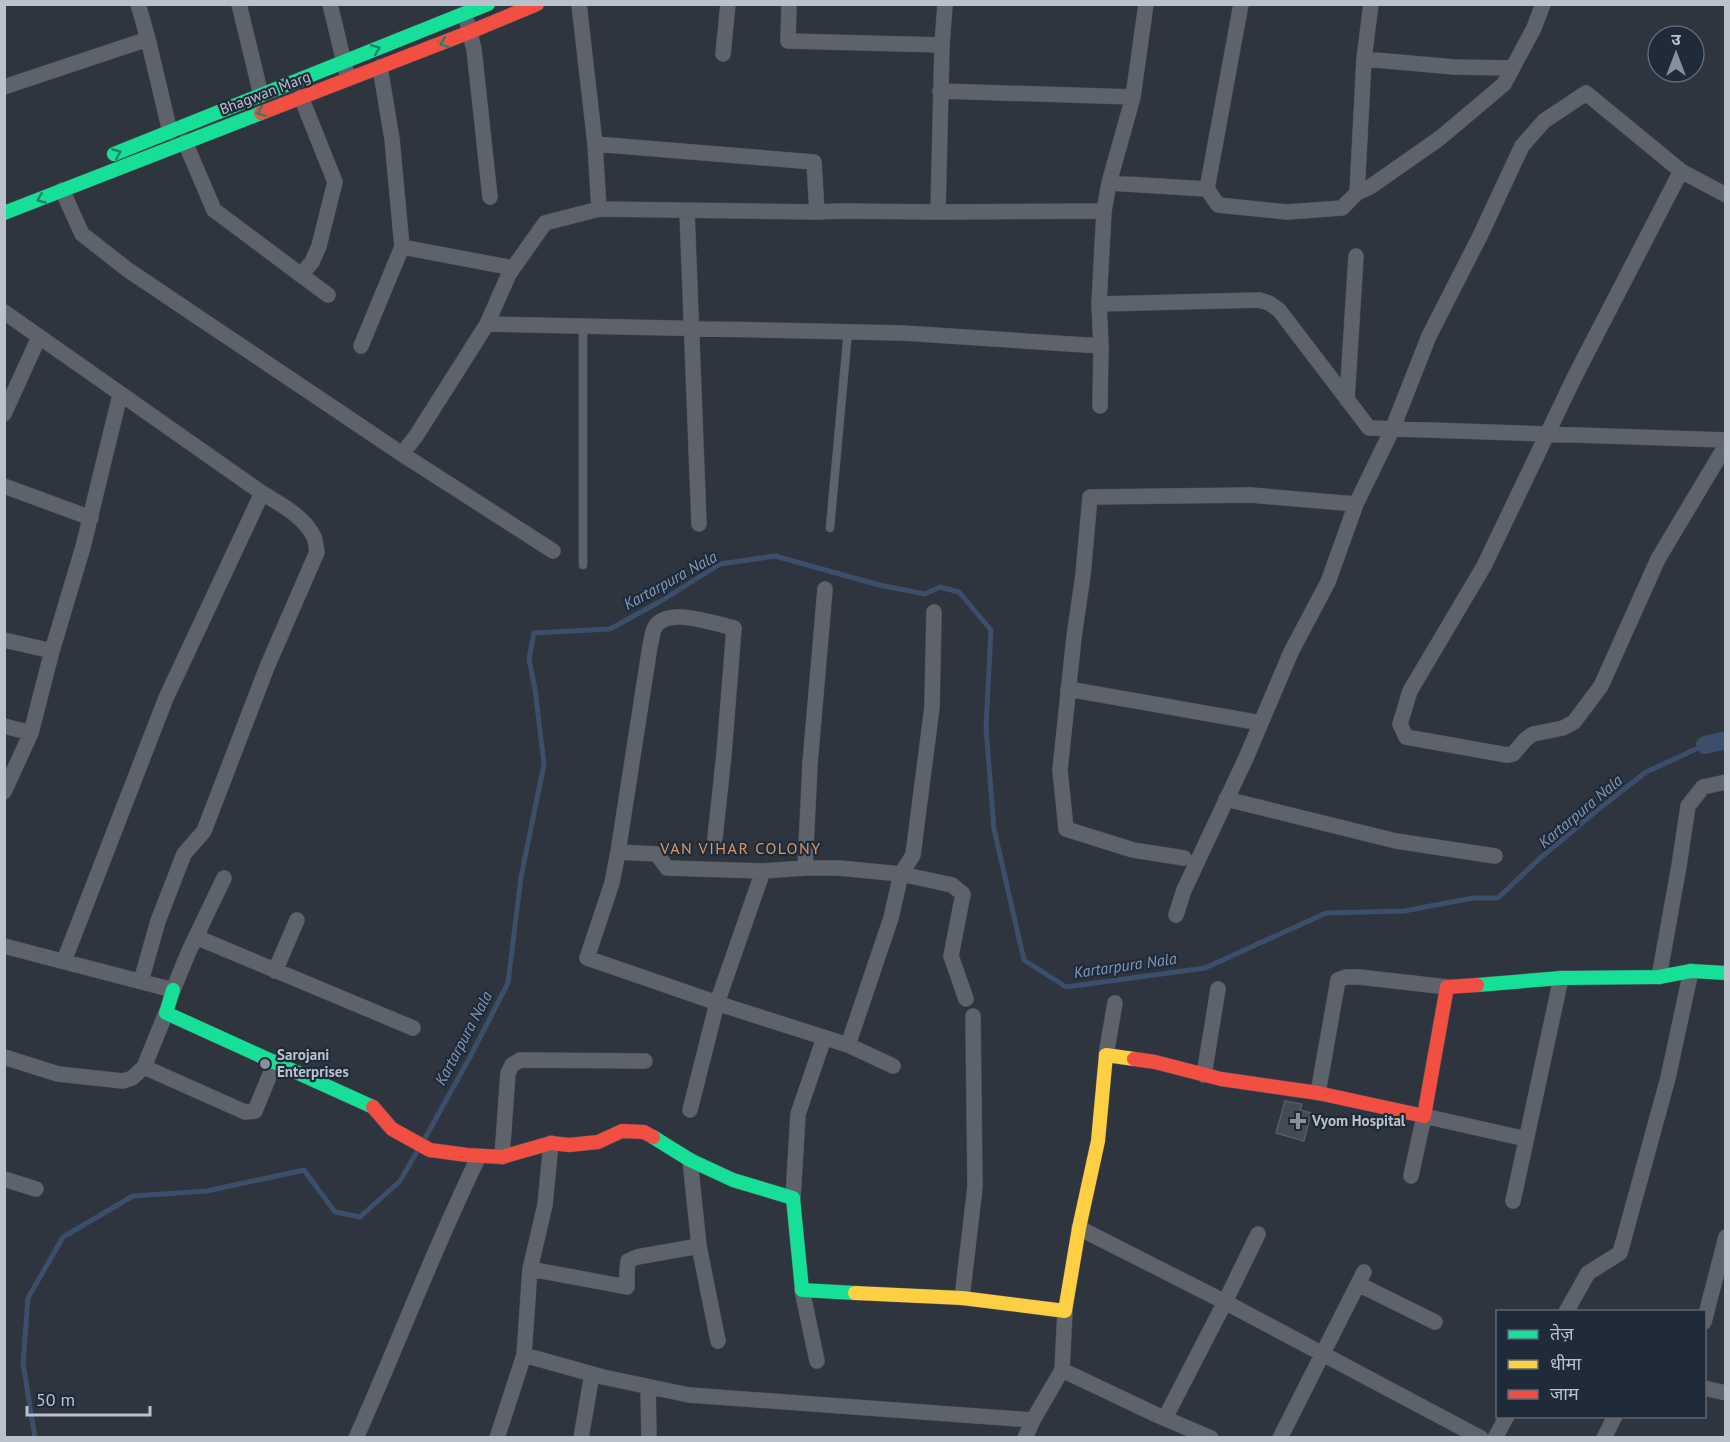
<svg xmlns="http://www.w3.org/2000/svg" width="1730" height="1442" viewBox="0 0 1730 1442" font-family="'PT Sans','Noto Sans Devanagari',sans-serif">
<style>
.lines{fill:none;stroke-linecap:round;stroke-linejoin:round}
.stream{stroke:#3b4f6a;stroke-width:5}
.canal{stroke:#3b4f6a;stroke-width:18}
.building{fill:#454b53;stroke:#565c65;stroke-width:1.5}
.lane-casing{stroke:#4c5158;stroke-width:9}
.street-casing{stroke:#4c5158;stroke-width:16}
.fast-casing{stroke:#4c5158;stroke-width:15}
.slow-casing{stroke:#4c5158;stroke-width:15}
.jam-casing{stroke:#4c5158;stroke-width:15}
.lane{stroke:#5e636b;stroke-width:8}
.street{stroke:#5e636b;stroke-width:15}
.fast{stroke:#16e098;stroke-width:14}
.slow{stroke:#ffcf43;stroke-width:14}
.jam{stroke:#f24e42;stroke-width:14}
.oneway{stroke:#1b8669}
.poi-dot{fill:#88909b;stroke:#202b3a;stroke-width:2}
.labels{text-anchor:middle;stroke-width:4.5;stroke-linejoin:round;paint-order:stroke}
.street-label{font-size:15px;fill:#b9c1cd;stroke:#202b3a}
.poi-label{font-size:15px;font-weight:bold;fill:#b9c1cd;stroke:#202b3a;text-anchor:start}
.water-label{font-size:16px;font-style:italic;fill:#7f98b5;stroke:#202b3a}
.neighbourhood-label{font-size:16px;letter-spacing:1.5px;fill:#da9767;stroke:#202b3a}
</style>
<rect width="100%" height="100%" fill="#2e353e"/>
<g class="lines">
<!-- stream -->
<path class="stream" d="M424,1140L470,1057L508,983L521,877L544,764L535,689L529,659L534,633L610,629L661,601L720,564L775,556L879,585L925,594L940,587L959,592L991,630L986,728L994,829L1024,960L1066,987L1205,968L1326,913L1404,911L1473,898H1498L1538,860L1595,812L1646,772L1705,745
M35,1438L23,1363L28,1298L63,1237L133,1196L207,1191L304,1170L335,1212L360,1217L400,1181L419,1148"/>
<!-- canal -->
<path class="canal" d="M1705,745L1726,740"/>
</g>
<!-- building -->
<path class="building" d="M1285,1101L1302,1104L1300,1110L1311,1113L1304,1141L1276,1133Z"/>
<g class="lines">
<defs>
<path id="lane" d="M830,528L848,331
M583,565V325"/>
<path id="street" d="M239,4L261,95
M330,4L346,71
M579,4L595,144L599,209L817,212L841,211L938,212L942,45L945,4
M789,4L788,41L942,45
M467,22L474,49L490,197
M148,39L170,132
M723,54L728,4
M1364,59L1454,67L1512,68
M4,87L148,39L138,4
M940,91L1133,97
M185,142L214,210L301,275L312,262L319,246L335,182L301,97
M595,144L814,162L817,212
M1681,171L1575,376L1484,566L1410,691L1400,724L1406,737L1507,755L1513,754L1526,739L1533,734L1563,728L1574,722L1601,686L1658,559L1726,445
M1109,183L1207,189L1241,4
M1207,189L1218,205L1287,212L1342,208L1357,193L1364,59L1371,4
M62,190L82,234L128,270L402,454L553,551
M1357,193L1370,187L1440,138L1504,84L1534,28L1543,4
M687,211L699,524
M938,212L1104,211L1109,183L1133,97L1146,4
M402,247L513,268
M301,275L328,295
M1099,304L1259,300L1269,303L1279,310L1369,428L1726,440
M4,312L262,493C280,504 305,517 314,537C316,542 316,547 317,552L267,667L204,831L184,854L158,921L141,981
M487,324L903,333L1101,346
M361,346L402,247L392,139L380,67
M1347,400L1356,256
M1100,406L1101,346L1099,304L1104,211
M4,414L39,337
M402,454L416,436L487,324L509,274L545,223L599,209
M4,486L91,518
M825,589L810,764L805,868H839L901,874L891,918L848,1045
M934,612L932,707L913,855L901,874L952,885L963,894L951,956L966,999
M4,640L52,651
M1068,689L1261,723
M4,726L31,733
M4,792L31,733L52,651L83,547L120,395
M1226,799L1396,841L1495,856
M715,838L724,754L734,628C715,624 668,606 655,627C652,632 652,640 650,646L618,852L612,883L587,958L735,1009L848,1045L893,1066
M618,852L657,854L667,868L763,871
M1184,858L1133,850L1066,829L1060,770L1074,637L1083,575L1090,497L1250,495L1356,504L1392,430L1429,336L1480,236L1522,146L1544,121L1586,93L1681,171L1726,195
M1176,915L1184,890L1246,758L1291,652L1328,582L1356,504
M196,937L413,1028
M4,946L173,990L189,951L224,878
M64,961L166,698L262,493
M275,971L297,920
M1659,977L1679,866L1688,806L1703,787L1726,782
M1106,1055L1115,1003
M4,1057L58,1074L123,1081L132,1078L144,1067L166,1013
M144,1067L245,1112L255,1111L275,1062
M1204,1075L1218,989
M1318,1093L1338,980L1346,977H1359L1447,987
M690,1110L717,1003L763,871L805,868
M502,1157L508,1073L512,1065L520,1060L645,1061
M690,1160L699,1246L718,1341
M1411,1176L1424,1116L1526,1139
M4,1179L36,1189
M793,1198L798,1114L824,1038
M1513,1201L1561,978
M1079,1228L1225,1302L1481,1438
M530,1269L627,1287V1271L628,1261L637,1257L699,1246
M1358,1284L1435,1322
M802,1290L817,1361
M962,1298L975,1187L973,1016
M1065,1311L1062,1370L1159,1416L1211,1438
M1566,1312L1588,1273L1620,1253L1668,1078L1691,971
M1704,1322L1726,1237
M524,1355L603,1377L689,1395L1033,1420L1062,1370
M648,1387L649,1438
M1704,1388L1726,1393
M1165,1418L1225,1302L1258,1234
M356,1438C398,1344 434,1248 479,1156
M497,1438L524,1355L530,1269L545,1205L551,1143
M581,1438L592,1374
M1025,1438L1033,1420
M1280,1438L1364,1272
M1495,1438L1507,1416
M1604,1438L1615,1416"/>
<path id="fast" d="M114,154L488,4
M4,213L261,113
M1477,985L1561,978L1659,977L1691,971L1726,973
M173,990L166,1013L373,1107
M653,1137L690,1160L733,1180L793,1198L802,1290L855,1293"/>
<path id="slow" d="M855,1293L962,1298L1065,1311L1079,1228L1098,1141L1106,1055L1134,1059"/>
<path id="jam" d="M261,113L470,32L537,4
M1134,1059L1155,1062L1221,1079L1318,1093L1424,1116L1447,987L1477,985
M373,1107L392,1129L430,1150L467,1155L502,1157L551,1143L569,1145L598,1142L622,1131L644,1132L653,1137"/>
</defs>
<!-- lane casing -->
<use href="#lane" class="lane-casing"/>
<!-- street casing -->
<use href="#street" class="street-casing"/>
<!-- fast casing -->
<use href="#fast" class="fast-casing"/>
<!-- slow casing -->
<use href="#slow" class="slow-casing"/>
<!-- jam casing -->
<use href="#jam" class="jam-casing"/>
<!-- lane -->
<use href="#lane" class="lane"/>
<!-- street -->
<use href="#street" class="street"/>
<!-- fast -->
<use href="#fast" class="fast"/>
<!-- slow -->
<use href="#slow" class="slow"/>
<!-- jam -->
<use href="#jam" class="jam"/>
</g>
<!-- one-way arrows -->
<defs><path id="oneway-chevron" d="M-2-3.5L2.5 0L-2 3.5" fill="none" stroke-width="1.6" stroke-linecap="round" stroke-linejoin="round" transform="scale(1.5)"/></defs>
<g class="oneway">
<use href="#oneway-chevron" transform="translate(444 43) rotate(159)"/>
<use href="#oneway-chevron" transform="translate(376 49) rotate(-22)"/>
<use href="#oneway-chevron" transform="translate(261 112) rotate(159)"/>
<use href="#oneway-chevron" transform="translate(117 153) rotate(-22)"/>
<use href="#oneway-chevron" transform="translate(41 199) rotate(158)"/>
</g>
<!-- markers -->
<g class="poi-dot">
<circle cx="265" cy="1064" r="6"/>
<path d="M1295 1112h6v6h6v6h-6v6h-6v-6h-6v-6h6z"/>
</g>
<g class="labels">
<!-- street labels -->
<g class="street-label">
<text transform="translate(265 93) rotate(-21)" y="5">Bhagwan Marg</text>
</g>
<!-- poi labels -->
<g class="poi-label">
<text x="277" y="1060">Sarojani<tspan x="277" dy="17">Enterprises</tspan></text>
<text x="1312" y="1126">Vyom Hospital</text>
</g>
<!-- water labels -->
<g class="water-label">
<text transform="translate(670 580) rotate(-29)" y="6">Kartarpura Nala</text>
<text transform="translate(1580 811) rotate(-40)" y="6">Kartarpura Nala</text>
<text transform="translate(1125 965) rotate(-8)" y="6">Kartarpura Nala</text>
<text transform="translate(463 1038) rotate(-62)" y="6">Kartarpura Nala</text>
</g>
<!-- neighbourhood labels -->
<g class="neighbourhood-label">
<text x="741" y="854">VAN VIHAR COLONY</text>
</g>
</g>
<!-- border -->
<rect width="1730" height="1442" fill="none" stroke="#b9c1cd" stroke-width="12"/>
<!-- legend -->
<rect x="1496" y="1310" width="210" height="108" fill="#202b3a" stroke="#5d6775" stroke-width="1.5"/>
<rect x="1508" y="1330" width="30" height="9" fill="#16e098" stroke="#5d6775" stroke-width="1.5"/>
<text x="1550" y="1340" font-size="18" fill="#b9c1cd">तेज़</text>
<rect x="1508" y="1360" width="30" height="9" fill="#ffcf43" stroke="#5d6775" stroke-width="1.5"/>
<text x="1550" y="1370" font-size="18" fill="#b9c1cd">धीमा</text>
<rect x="1508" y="1390" width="30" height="9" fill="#f24e42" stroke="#5d6775" stroke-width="1.5"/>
<text x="1550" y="1400" font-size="18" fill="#b9c1cd">जाम</text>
<!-- north arrow -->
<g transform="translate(1676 54)"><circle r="28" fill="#202b3a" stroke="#5d6775" stroke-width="1.5"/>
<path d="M0-4.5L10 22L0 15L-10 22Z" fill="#88909b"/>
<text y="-9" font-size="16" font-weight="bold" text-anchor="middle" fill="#b9c1cd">उ</text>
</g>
<!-- scale -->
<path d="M27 1406v9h123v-9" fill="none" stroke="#b9c1cd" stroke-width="3"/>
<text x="36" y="1406" font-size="18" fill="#b9c1cd" stroke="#202b3a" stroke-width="4.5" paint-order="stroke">50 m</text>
</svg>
